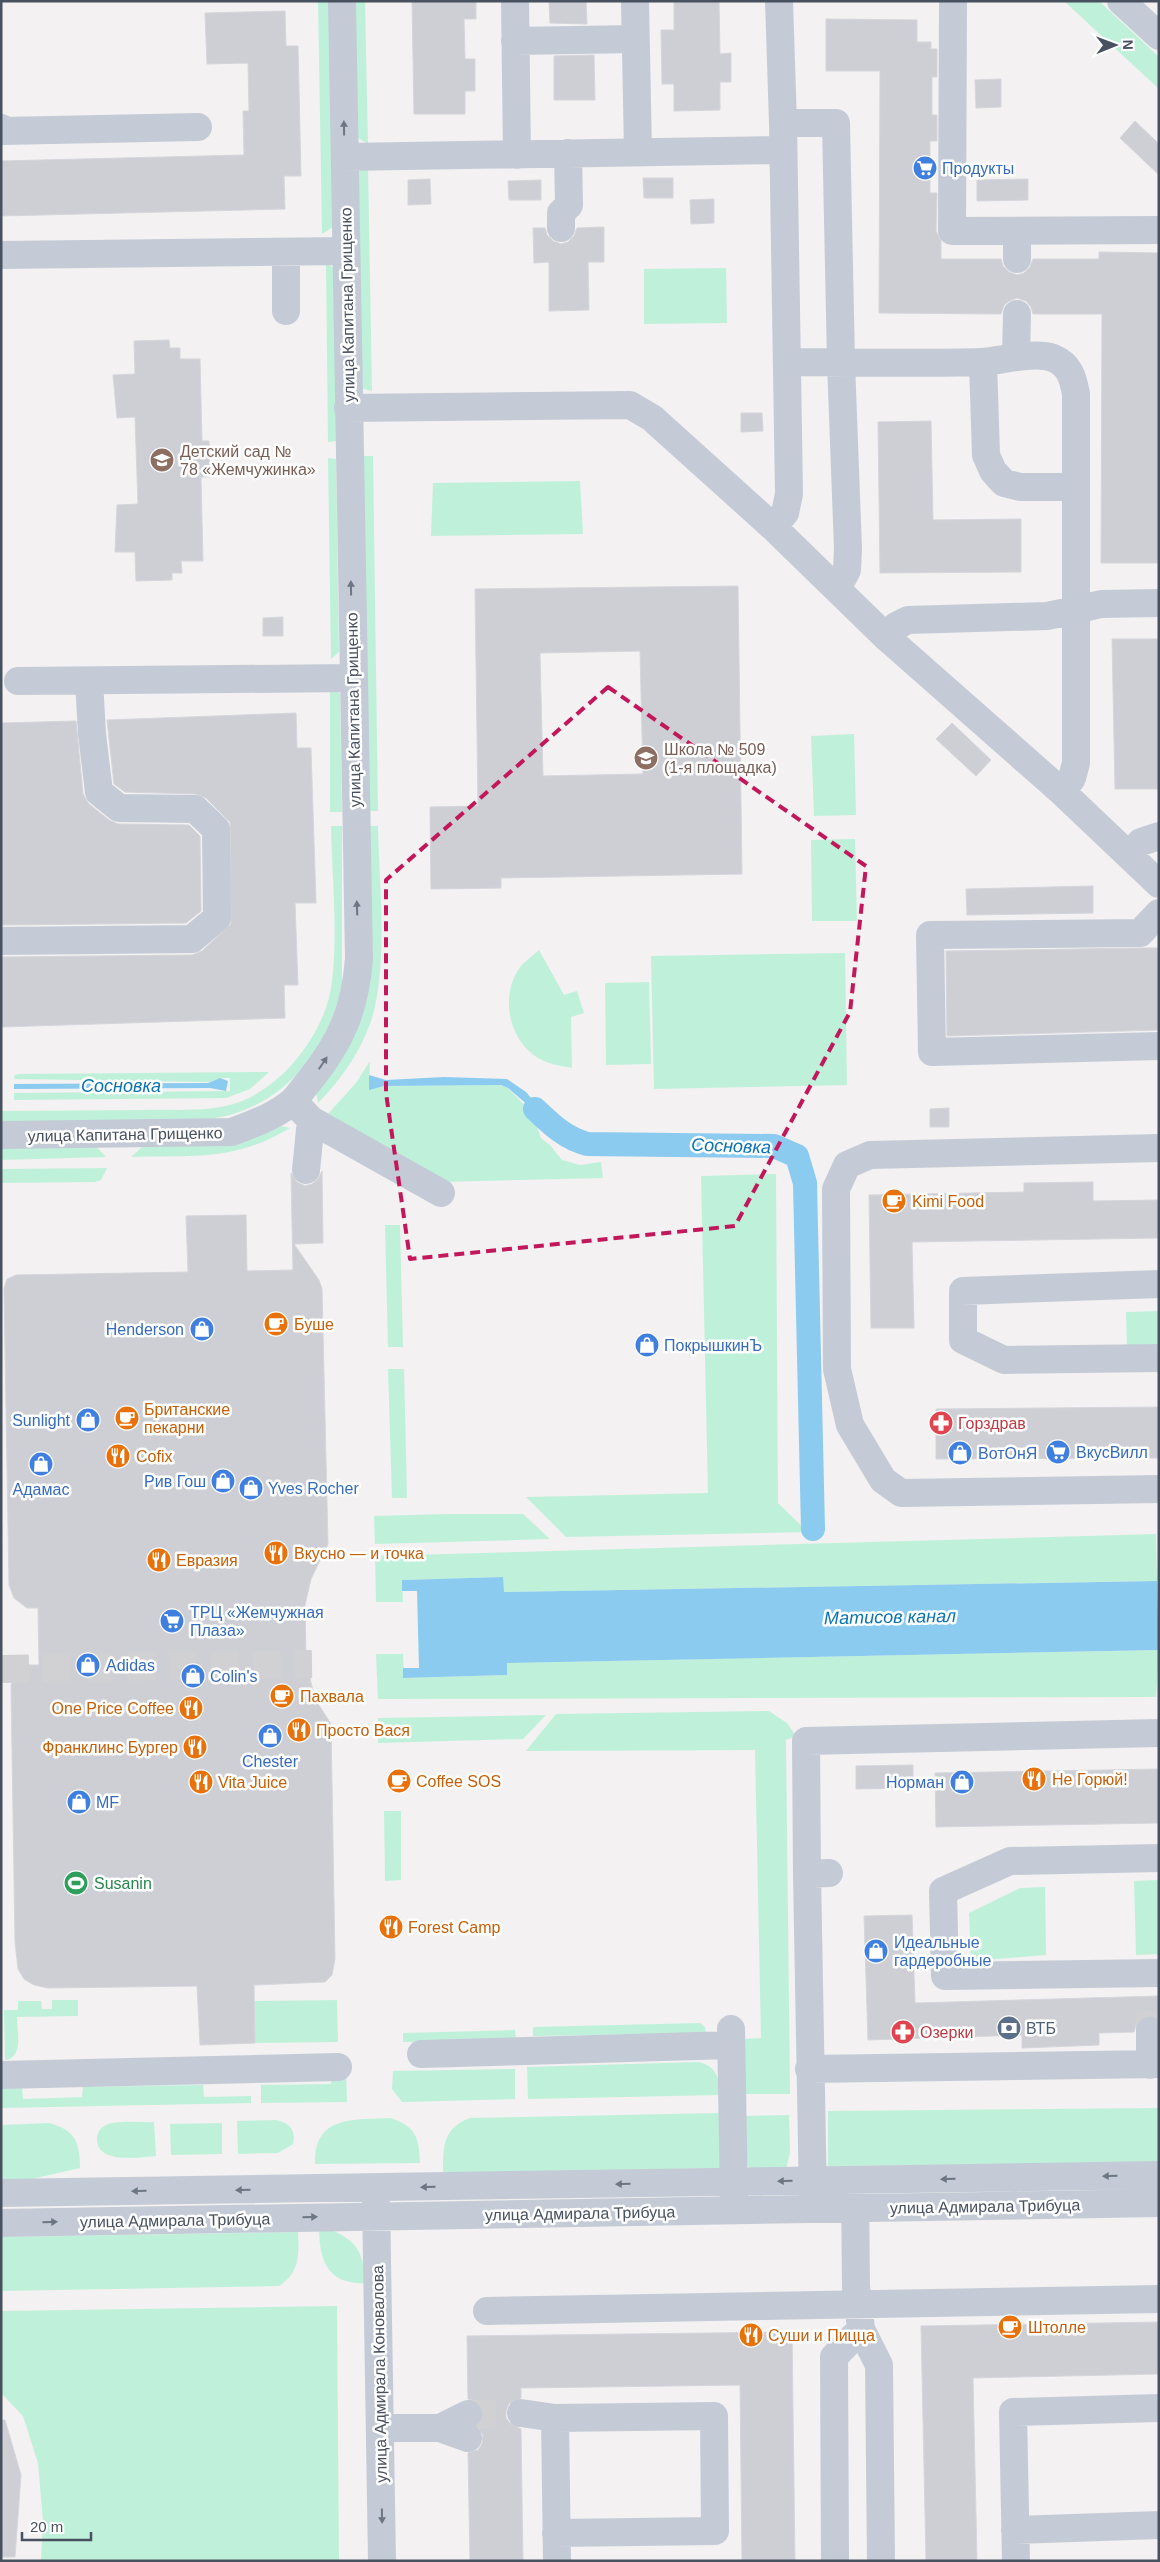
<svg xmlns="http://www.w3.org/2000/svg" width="1160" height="2562" viewBox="0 0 1160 2562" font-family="Arial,sans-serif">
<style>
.green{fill:#bff1da}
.water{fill:#8bcbef}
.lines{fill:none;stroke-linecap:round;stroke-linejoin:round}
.canal{stroke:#8bcbef;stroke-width:24}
.building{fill:#cdcfd5;stroke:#d5d6dc;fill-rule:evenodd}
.minor-tunnel{stroke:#d1d1d4;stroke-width:28;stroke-dasharray:28 14;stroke-linecap:butt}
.minor{stroke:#c4cbd6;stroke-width:28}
.oneway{fill:#6d7683}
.marked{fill:none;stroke:#c2185b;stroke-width:4;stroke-dasharray:10 6;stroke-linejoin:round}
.labels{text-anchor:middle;stroke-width:5;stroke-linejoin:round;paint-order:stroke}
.shop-label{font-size:16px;fill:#366cbe;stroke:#fff;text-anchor:start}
.street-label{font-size:16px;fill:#48515f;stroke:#fff}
.education-label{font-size:16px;fill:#785e54;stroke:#fff;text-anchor:start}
.food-label{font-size:16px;fill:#c56008;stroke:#fff;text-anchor:start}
.health-label{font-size:16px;fill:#be3a42;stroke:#fff;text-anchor:start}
.leisure-label{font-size:16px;fill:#27864d;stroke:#fff;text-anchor:start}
.service-label{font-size:16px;fill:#4e5e75;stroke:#fff;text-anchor:start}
.water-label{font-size:18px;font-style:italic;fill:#0974b1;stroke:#fff}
</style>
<rect width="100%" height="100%" fill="#f3f1f1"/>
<!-- green -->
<path class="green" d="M318,1H329L333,227L322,234Z
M354,1H365L368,144L356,137Z
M1064,1H1099L1159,57V89Z
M368,166L372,391L360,388L357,172Z
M326,263L334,268L337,441L328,442Z
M726,268L727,323L644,324V269Z
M362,456H373L378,811H367Z
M328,458L336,459L339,652L331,659Z
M580,481L583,534L431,536L433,483Z
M330,685L340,694L342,812H330Z
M854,734L856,815L814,816L811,736Z
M331,826H342V984C328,1052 281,1110 209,1119L1,1122V1111C49,1111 97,1110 145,1110C177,1109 212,1113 242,1101C287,1083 327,1029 332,981C338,931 332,877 331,826Z
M367,826H378C379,884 389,970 370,1024C359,1054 340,1081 318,1103L316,1091L332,1070Z
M855,839L857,921H812L811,840Z
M539,950L564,995L577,991L584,1013L571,1017L572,1068C556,1065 541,1063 529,1051C506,1030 502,990 521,966C526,960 534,955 539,950Z
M845,953L847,1085L654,1089L651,956Z
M649,982L651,1064L606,1065L605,983Z
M370,1061L369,1089L384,1086L501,1085L508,1088L532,1113L541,1138L551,1146L562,1160L580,1165L601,1162L603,1178L439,1182L327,1115L356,1083Z
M269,1072L250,1089L226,1098L14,1100V1093L230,1091V1078H220L210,1082L14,1079V1076L18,1074Z
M275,1125L290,1128C234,1162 193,1155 131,1157L143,1146Z
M96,1146L106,1157L1,1160V1147Z
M107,1168L101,1180L95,1182L1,1183V1169Z
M776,1174L778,1503L808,1532L566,1537L526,1497L708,1493L701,1176Z
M385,1225H400L403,1347H388Z
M1159,1311V1350H1127L1126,1312Z
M388,1369H404L407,1498H392Z
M449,1514H523L550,1539L375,1544L374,1516Z
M1156,1534L1157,1581L503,1592V1577L402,1580L403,1602H376L375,1556Z
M1159,1650L1156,1697L378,1699L376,1654H403L404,1678L506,1675V1663Z
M769,1711L787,1723L796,1736L786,1740L790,2094H744V2039L761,2038L755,1750L526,1751L556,1714Z
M546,1715L523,1739L378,1743V1718Z
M384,1811H401V1880L385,1881Z
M1159,1880V1954L1136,1955L1134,1881Z
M1045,1887L1046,1955L971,1961L969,1913L1020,1888Z
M52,2000H78V2016L17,2017C17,2031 24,2057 5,2060L4,2010H18V2001H41L42,2009H52Z
M337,2000L338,2042L255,2043L254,2001Z
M700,2023L705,2027L706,2033L533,2036V2027Z
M515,2030L516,2040L403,2042V2033Z
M699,2062C717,2067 719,2077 720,2095L528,2099L527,2067Z
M515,2069V2099L402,2102L392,2089L393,2071Z
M332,2073H346L347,2102L261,2103V2085L331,2084Z
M203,2085L204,2097L251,2096V2103L1,2108V2089L22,2088L23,2099L82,2097L83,2087Z
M1159,2108V2164L828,2166V2111Z
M719,2113L720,2168L443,2173C443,2146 443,2128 470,2118Z
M789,2115L790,2153L786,2169L749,2170L745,2152V2116Z
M391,2118C416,2127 419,2137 420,2163L315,2164C314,2115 353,2120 391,2118Z
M276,2120C290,2123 296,2130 293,2144L278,2153L238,2154L237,2121Z
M154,2122L156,2156C140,2157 96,2165 97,2138C97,2134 100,2128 104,2126C117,2119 140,2123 154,2122Z
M49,2123C75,2130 80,2142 80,2168L19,2182H1V2125Z
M222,2123V2154L171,2155L170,2124Z
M332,2230C360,2243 362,2254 367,2283C330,2285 320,2264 319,2231Z
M298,2232C299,2255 300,2272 279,2286L1,2291V2237Z
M337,2306L339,2561H41L43,2521L38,2463L23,2416L1,2393V2311Z"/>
<!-- water -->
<path class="water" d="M369,1075L386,1080L444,1077L507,1079L526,1092L559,1132L508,1088L501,1085L384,1086L369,1090Z
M220,1078L228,1081L226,1091L210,1088L14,1089V1084L208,1083Z
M503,1577L504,1592L1157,1581L1159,1650L507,1663V1675L403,1678V1668H419L417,1591H402V1580Z"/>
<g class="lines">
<!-- canal -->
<path class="canal" d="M535,1109C552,1125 565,1138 587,1144L774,1146L797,1156L805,1183L813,1529"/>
</g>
<!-- building -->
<path class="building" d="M412,1H476V19H464L465,59H475V91H465V114H414Z
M549,1H586L587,24L550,23Z
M674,1H719L720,54L731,53V82H720V110L674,111V84H662L661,30H674Z
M285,11L286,46H298L301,176H284L285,209L1,216V161L244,155L243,111H249L248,63L207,64L205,13Z
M826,19L917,20V42H931V49H937V77H932V115H937V141H930V193H937L936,231L941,241V259H1001L1003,266L1009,272L1017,275L1024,273L1030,267L1033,259H1099V252L1159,253V563H1101L1102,314H1033L1031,307L1026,301L1017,298L1009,301L1004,305L1001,314L879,313L880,71H826Z
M594,55L595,100H554V56Z
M1001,79V107L976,108L975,80Z
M1135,121L1159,144V175L1120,138Z
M643,178H673V198H644Z
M430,179L431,204L408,205V180Z
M1028,179V200L977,201V180Z
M541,180V200H509L508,181Z
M714,199V223L691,224L690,200Z
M604,227V262H588L589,310L549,311V262L534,263L533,228H545L547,235L553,241L561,244L568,242L574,236L577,228Z
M169,340L170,348H180V359H200L202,441H209L210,477H201L203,561H181L182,573H172V580L136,581L135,552H115L117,505L138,504L135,417L117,418L113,375L135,374L134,341Z
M741,413H762L763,431L741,432Z
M931,421L933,520L1021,519V572L880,573L878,422Z
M738,586L742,874L501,878V888L431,889L430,807L478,806L475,589ZM640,651L643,774L543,776L540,653Z
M283,617V636H263V618Z
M1112,639H1159V789H1115Z
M296,713L297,748H311L316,903H295L298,985H284L285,1018L1,1027V957L192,955L202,951L231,924L230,822L206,798L196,794L125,792L114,784L107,720Z
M76,721L83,794L89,804L109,820L118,824L189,825L200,836L201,911L186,923L1,925V723Z
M952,723L991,760L976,776L936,739Z
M1093,886V913L967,915L966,889Z
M1141,948H1159V1030L947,1036L946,951Z
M949,1108V1127H930V1109Z
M322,1171L323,1243L294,1244L319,1280L322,1289L328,1544L311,1579L305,1605L306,1662L315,1699L331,1724L335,1959L332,1975L325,1982L254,1985L255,2043L200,2045L197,1986L48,1988L34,1985L24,1979L18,1969L15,1942L11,1685L16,1673L27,1665H39L38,1608H27L14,1598L9,1585L4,1289L7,1279L16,1275L188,1272L186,1216L246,1215L247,1271L293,1270L291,1173L297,1182L305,1186L312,1184L318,1179Z
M1093,1182V1201L1159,1200V1238L912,1242L914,1328H871L869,1195L1024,1192V1183Z
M1159,1407V1458L936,1459V1409Z
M913,1765V1788L856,1789V1766Z
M1159,1769V1823L936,1827L935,1773Z
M912,1915L915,2003L1159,1996V2018L1150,2015L1143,2017L1136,2024L1134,2032L1099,2033V2045L1022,2048V2035L868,2040L864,1916Z
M1159,2322V2374L973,2378L977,2561H926L921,2326Z
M792,2332L795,2561H742L740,2385L521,2388V2398L509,2403L506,2411V2418L511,2425L521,2429L523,2561H470L468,2453L478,2450L482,2444L483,2435L477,2426L484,2414L482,2407L477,2401L468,2399L467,2336Z
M1,2420H5L21,2475L15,2557H1Z"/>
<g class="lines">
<!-- minor-tunnel -->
<path class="minor-tunnel" d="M1,1669L312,1664
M1149,2011L1150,2031
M468,2414L521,2413"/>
<!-- minor -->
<path class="minor" d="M515,1L517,155
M635,1L638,152
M953,1L952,231L1159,230
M1121,1L1159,36
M515,41L635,39
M783,123H836L841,362L848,549L847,570L837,589
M1,128L3,131L198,127
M345,157L783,150
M561,228V213L569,205L568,153
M1017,231V259
M286,252V311
M1,255L346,251
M1016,357L1017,314
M787,362C852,362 917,364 981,362C1001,361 1034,351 1053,358C1070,365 1073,378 1076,394V610L1047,616L908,620L896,626L885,636
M983,362L986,455L993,471L1004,483L1020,487H1075
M348,408L630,405L652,418L773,527L885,636L1062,792L1159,884
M773,527L785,513L789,494L783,123L779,1
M18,681L353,678
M1062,792L1072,778L1076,763V610L1101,604L1159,603
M1129,854L1141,842L1159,836
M1159,913L1140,933L930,935L932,1052L1159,1046
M1,941L192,939L217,918L216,829L195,809L119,808L99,792L92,734L89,681
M293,1101L311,1120L441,1193
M1,1135L232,1132C253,1124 276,1116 293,1101C299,1095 304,1087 310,1080C341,1042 355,1009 359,959L342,1
M1159,1148L870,1155L847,1165L836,1189L837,1369L850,1425L883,1480L901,1493L1159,1489
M306,1170L311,1120
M1159,1284L963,1291V1340L1004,1360L1159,1358
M1159,1858L1010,1861L943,1891L945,1976L1159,1973
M807,1874L806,1741L1159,1733
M731,2029L734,2199
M1150,2031V2065
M421,2054L731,2045
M809,2069L1159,2064
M1,2075L338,2067
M855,2189L856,2286L861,2329L879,2365L881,2561
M1,2193L1159,2175
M376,2199L382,2561
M813,2200L807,1874L829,1873
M1,2223L1159,2203
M487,2311L1159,2299
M521,2413L555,2418
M380,2428H440L468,2414
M440,2428L468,2438
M1015,2530L1159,2525
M556,2533L715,2531L714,2416L555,2418L557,2561
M835,2561L834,2357L861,2329
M1016,2561L1013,2412L1159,2408"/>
</g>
<!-- one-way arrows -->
<defs><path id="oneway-solid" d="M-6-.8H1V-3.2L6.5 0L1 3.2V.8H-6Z" transform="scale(1.25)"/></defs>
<g class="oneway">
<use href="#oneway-solid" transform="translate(344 128) rotate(-91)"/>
<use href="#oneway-solid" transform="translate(351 588) rotate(-91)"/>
<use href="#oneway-solid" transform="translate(357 908) rotate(-92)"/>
<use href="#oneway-solid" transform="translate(323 1063) rotate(-56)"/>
<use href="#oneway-solid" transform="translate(1110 2176) rotate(179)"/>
<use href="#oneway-solid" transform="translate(948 2179) rotate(179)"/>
<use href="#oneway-solid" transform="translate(785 2181) rotate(179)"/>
<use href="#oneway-solid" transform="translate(623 2184) rotate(179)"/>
<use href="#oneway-solid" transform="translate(428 2187) rotate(179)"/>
<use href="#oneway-solid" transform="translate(243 2190) rotate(179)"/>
<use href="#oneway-solid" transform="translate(139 2191) rotate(179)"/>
<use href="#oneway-solid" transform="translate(310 2217) rotate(-1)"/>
<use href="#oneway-solid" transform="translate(50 2222) rotate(-1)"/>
<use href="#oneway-solid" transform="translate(382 2516) rotate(89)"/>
</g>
<!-- marked area -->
<path class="marked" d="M608,687L866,866L850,1012L735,1226L410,1259L386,1093V880Z"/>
<!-- icons -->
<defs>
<symbol id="supermarket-disc" viewBox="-11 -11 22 22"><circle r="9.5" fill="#3f7fe0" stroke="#fff"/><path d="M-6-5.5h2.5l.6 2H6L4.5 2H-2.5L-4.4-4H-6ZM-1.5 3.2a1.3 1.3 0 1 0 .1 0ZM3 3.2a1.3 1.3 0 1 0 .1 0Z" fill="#fff"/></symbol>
<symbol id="school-disc" viewBox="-11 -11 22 22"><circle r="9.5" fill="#8d6e63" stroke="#fff"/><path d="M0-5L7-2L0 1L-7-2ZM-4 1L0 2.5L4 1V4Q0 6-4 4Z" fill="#fff"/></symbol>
<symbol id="cafe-disc" viewBox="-11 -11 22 22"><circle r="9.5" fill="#e8710a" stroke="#fff"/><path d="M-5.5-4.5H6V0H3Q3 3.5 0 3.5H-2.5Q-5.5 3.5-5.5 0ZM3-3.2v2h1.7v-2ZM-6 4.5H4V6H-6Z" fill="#fff"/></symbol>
<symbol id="shop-disc" viewBox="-11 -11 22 22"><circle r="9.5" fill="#3f7fe0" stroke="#fff"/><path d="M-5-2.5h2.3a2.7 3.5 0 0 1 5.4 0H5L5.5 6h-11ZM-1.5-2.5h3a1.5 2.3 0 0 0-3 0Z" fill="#fff"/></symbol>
<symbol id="pharmacy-disc" viewBox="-11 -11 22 22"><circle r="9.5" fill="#e0444e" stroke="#fff"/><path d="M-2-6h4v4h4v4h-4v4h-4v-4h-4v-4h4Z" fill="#fff"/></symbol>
<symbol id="restaurant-disc" viewBox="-11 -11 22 22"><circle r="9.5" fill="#e8710a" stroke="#fff"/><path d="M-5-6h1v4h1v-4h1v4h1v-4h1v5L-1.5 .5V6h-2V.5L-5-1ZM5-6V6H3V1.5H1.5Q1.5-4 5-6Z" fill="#fff"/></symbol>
<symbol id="stadium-disc" viewBox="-11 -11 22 22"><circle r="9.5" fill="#2e9e5b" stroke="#fff"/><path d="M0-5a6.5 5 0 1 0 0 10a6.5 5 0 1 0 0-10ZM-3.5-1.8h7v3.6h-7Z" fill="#fff"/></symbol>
<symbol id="bank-disc" viewBox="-11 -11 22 22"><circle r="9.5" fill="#5c6f8a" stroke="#fff"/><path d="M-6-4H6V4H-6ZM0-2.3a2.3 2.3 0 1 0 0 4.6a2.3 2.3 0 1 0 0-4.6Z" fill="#fff"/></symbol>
</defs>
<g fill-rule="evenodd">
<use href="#supermarket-disc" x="911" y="154" width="28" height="28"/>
<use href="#school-disc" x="148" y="446" width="28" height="28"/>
<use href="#school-disc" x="632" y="744" width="28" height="28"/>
<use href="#cafe-disc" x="880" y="1187" width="28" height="28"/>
<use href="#cafe-disc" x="262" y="1310" width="28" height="28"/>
<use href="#shop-disc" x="188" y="1315" width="28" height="28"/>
<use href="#shop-disc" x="633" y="1331" width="28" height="28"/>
<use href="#cafe-disc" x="113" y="1404" width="28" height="28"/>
<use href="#shop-disc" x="74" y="1406" width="28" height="28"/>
<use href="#pharmacy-disc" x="927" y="1409" width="28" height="28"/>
<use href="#supermarket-disc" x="1044" y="1438" width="28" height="28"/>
<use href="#shop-disc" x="946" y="1439" width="28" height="28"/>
<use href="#restaurant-disc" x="104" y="1442" width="28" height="28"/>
<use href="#shop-disc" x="27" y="1450" width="28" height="28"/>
<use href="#shop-disc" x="209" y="1467" width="28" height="28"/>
<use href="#shop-disc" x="237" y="1474" width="28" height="28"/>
<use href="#restaurant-disc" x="262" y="1539" width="28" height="28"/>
<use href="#restaurant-disc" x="145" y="1546" width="28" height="28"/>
<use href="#supermarket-disc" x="158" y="1607" width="28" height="28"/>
<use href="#shop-disc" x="74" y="1651" width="28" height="28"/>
<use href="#shop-disc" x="179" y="1662" width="28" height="28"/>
<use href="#cafe-disc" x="268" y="1682" width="28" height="28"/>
<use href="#restaurant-disc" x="177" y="1694" width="28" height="28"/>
<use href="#restaurant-disc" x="285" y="1716" width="28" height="28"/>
<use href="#shop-disc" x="256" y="1722" width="28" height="28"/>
<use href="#restaurant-disc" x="181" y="1733" width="28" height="28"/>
<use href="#restaurant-disc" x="1020" y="1765" width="28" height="28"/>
<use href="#cafe-disc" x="385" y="1767" width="28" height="28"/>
<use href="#restaurant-disc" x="187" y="1768" width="28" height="28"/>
<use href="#shop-disc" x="948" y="1768" width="28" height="28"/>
<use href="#shop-disc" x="65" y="1788" width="28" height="28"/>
<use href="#stadium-disc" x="62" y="1869" width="28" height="28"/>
<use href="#restaurant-disc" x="377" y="1913" width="28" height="28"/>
<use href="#shop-disc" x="862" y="1937" width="28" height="28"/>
<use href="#bank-disc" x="995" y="2014" width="28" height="28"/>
<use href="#pharmacy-disc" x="889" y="2018" width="28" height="28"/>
<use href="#cafe-disc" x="996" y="2313" width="28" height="28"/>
<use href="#restaurant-disc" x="737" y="2321" width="28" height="28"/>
</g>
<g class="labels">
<!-- shop labels -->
<g class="shop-label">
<text x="942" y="174">Продукты</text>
<text x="184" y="1335" text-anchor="end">Henderson</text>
<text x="664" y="1351">ПокрышкинЪ</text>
<text x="70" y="1426" text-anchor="end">Sunlight</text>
<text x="1076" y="1458">ВкусВилл</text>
<text x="978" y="1459">ВотОнЯ</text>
<text x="206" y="1487" text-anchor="end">Рив Гош</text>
<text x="268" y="1494">Yves Rocher</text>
<text x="41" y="1495" text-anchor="middle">Адамас</text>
<text x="190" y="1618">ТРЦ «Жемчужная<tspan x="190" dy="18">Плаза»</tspan></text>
<text x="106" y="1671">Adidas</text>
<text x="210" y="1682">Colin's</text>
<text x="270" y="1767" text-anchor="middle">Chester</text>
<text x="944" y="1788" text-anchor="end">Норман</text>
<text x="96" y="1808">MF</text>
<text x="894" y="1948">Идеальные<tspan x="894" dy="18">гардеробные</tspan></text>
</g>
<!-- street labels -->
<g class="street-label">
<text transform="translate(347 305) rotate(-91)" y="6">улица Капитана Грищенко</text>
<text transform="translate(353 710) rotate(-91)" y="6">улица Капитана Грищенко</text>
<text transform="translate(125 1134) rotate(-1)" y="6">улица Капитана Грищенко</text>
<text transform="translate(985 2206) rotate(-1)" y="6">улица Адмирала Трибуца</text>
<text transform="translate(580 2213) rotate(-1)" y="6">улица Адмирала Трибуца</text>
<text transform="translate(175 2220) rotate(-1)" y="6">улица Адмирала Трибуца</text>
<text transform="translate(379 2374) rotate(-91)" y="6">улица Адмирала Коновалова</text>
</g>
<!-- education labels -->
<g class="education-label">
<text x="180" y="457">Детский сад №<tspan x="180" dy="18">78 «Жемчужинка»</tspan></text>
<text x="664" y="755">Школа № 509<tspan x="664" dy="18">(1-я площадка)</tspan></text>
</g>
<!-- food labels -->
<g class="food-label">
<text x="912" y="1207">Kimi Food</text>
<text x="294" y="1330">Буше</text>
<text x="144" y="1415">Британские<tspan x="144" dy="18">пекарни</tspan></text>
<text x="136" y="1462">Cofix</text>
<text x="294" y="1559">Вкусно — и точка</text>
<text x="176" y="1566">Евразия</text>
<text x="300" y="1702">Пахвала</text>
<text x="174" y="1714" text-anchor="end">One Price Coffee</text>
<text x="316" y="1736">Просто Вася</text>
<text x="178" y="1753" text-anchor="end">Франклинс Бургер</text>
<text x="1052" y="1785">Не Горюй!</text>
<text x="416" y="1787">Coffee SOS</text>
<text x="218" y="1788">Vita Juice</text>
<text x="408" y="1933">Forest Camp</text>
<text x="1028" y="2333">Штолле</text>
<text x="768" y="2341">Суши и Пицца</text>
</g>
<!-- health labels -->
<g class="health-label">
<text x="958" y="1429">Горздрав</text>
<text x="920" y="2038">Озерки</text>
</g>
<!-- leisure labels -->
<g class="leisure-label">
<text x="94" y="1889">Susanin</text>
</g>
<!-- service labels -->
<g class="service-label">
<text x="1026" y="2034">ВТБ</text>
</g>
<!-- water labels -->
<g class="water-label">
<text x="121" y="1092">Сосновка</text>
<text transform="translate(731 1146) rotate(2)" y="6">Сосновка</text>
<text transform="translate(890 1617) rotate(-1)" y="6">Матисов канал</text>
</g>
</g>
<!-- border -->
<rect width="1160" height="2562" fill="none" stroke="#48515f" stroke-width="5"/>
<!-- north arrow -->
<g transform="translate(1115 45) rotate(89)" stroke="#ffffff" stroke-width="4" paint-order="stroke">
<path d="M0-4L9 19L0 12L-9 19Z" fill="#48515f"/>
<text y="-8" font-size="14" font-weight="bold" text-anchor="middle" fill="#48515f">N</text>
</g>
<!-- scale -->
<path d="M22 2532v8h69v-8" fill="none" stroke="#48515f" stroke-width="2.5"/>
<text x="30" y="2532" font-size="15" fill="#48515f" stroke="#ffffff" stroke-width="4" paint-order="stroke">20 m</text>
</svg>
